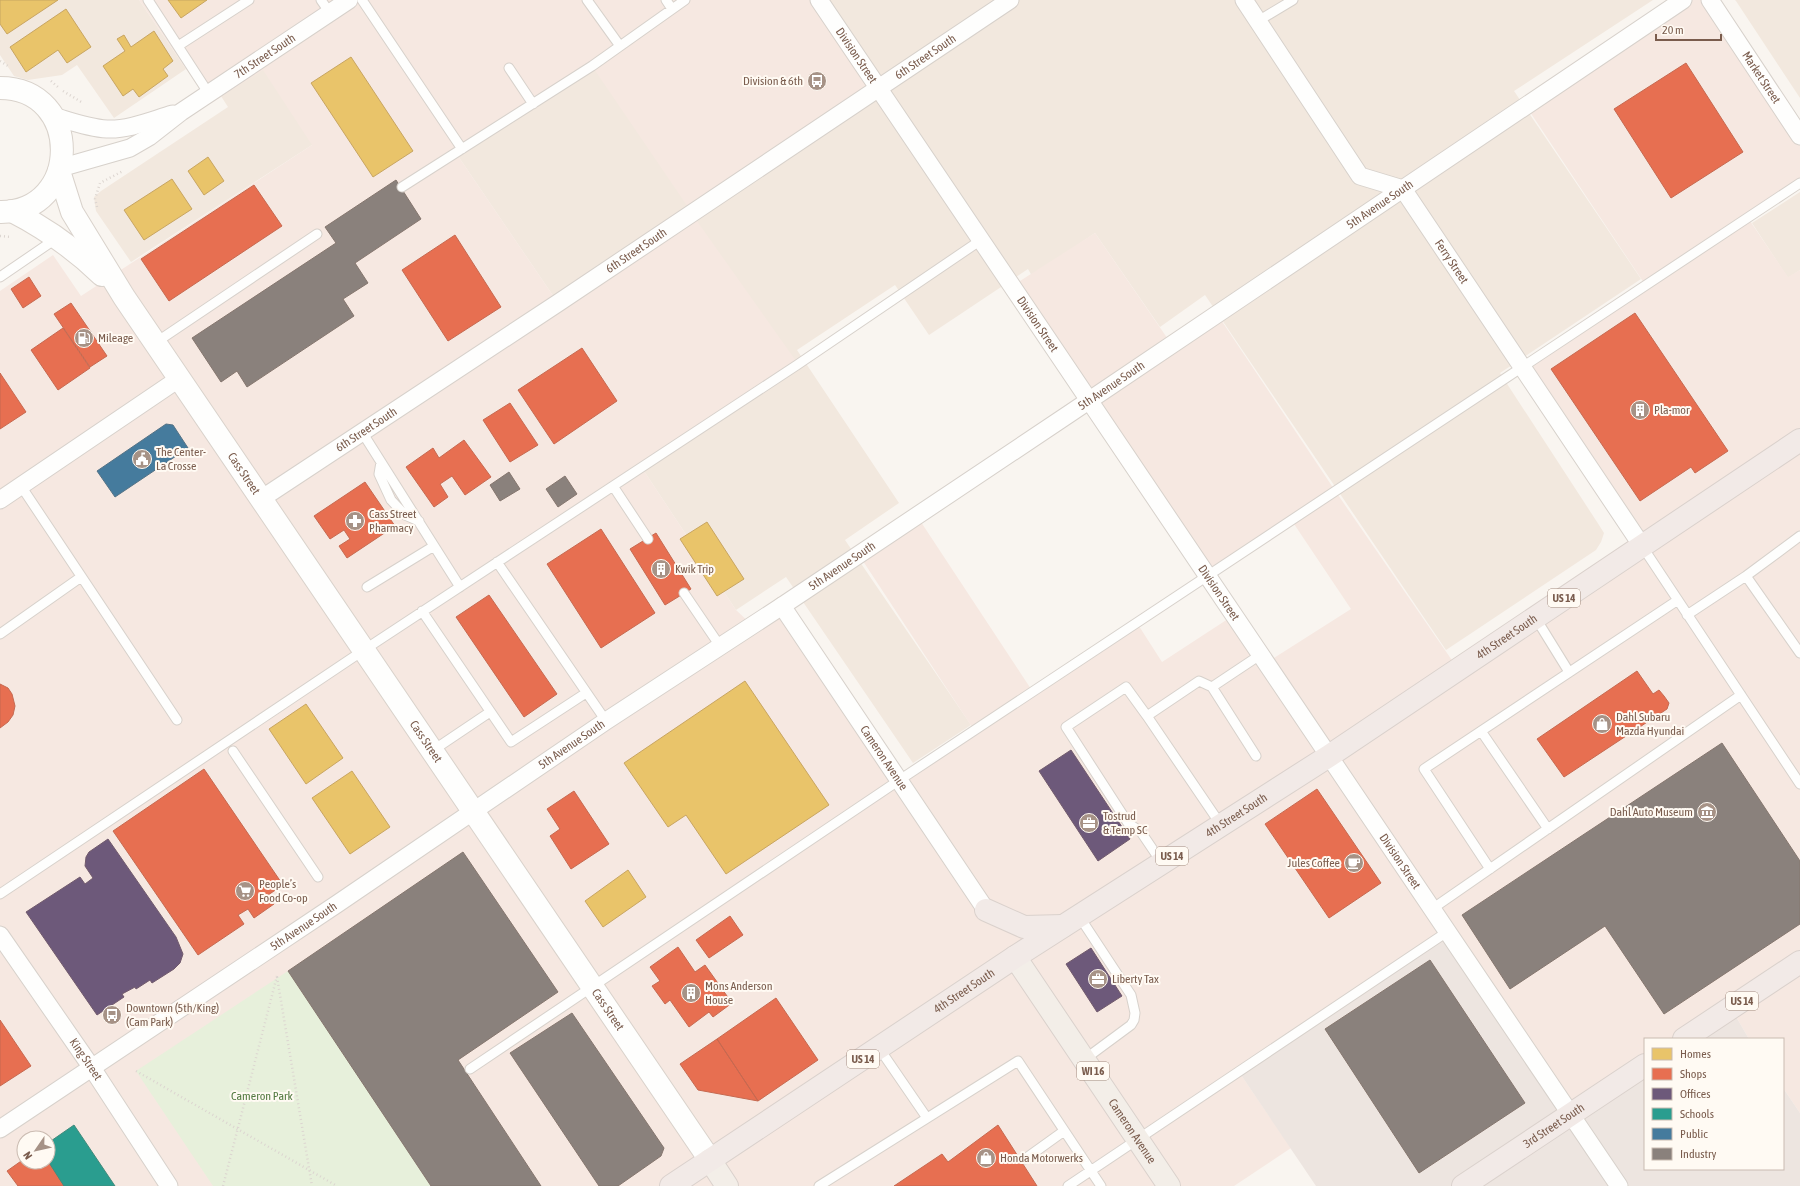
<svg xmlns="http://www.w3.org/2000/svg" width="1800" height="1186" viewBox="0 0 1800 1186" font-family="'Asap Condensed',sans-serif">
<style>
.residential{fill:#f2e8de}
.commercial{fill:#f6e8e1;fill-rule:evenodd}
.industrial{fill:#ede5e0}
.green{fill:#e7f0db}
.homes{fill:#e9c46a;stroke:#c8a561}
.shops{fill:#e76f51;stroke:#c66950}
.offices{fill:#6d597a;stroke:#715a6c}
.schools{fill:#2a9d8f;stroke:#428a7b}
.public{fill:#457b9d;stroke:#557285}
.industry{fill:#8a817c;stroke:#85766e}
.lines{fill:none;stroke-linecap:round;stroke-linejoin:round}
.lane-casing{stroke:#d7d1cb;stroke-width:11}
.street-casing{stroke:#d7d1cb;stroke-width:19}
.secondary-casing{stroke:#d9d2cb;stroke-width:24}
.primary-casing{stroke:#dad1cc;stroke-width:24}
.highway-casing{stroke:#dad1cc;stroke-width:24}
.path{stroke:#dcd5d0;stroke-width:2.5;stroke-dasharray:1 3;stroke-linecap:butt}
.lane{stroke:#fefefd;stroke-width:9}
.street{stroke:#fefefd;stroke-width:17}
.secondary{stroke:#fefefd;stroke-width:22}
.primary{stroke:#f3eee8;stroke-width:22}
.highway{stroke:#f2eae7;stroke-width:22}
.labels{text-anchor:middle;stroke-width:4;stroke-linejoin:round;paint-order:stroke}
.shield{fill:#fffaf3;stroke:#a28b7f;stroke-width:1}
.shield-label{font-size:11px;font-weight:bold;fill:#7a5c4d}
.street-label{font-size:12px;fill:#7a5c4d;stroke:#fffaf3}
.poi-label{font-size:12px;fill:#7a5c4d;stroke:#fffaf3;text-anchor:start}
.park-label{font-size:12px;fill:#537a41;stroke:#fffaf3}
</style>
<rect width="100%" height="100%" fill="#f9f5f0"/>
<!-- residential -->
<path class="residential" d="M0,0H139L186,69L114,118L77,65L62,75L28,80L14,76L0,55Z
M159,0H1653L1514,91L1641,279L1500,373L1599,525L1604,533L1601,542L1596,550L1446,650L1205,295L1160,327L1095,233L1032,276L1028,269L929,335L895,285L797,350L899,503L845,540L971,725L913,763L786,577L736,610L644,471L745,405L650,262L558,303L458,156L312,145L131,262L96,211L94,197L101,191L228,107Z
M1735,0H1800V98L1736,1Z
M1800,192V270L1788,278L1752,223Z"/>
<!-- commercial -->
<path class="commercial" d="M139,0H819L879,89L692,214L796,361L644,471L736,610L752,625L782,606L898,781L974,730L859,555L917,516L1033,692L1137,623L1162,662L1234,615L1266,663L1351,609L1292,521L1207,576L1012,286L1095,233L1172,345L1217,314L1336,492L1458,669L1642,546L1523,368L1646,286L1526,106L1683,0H1710L1800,136V183L1748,218L1788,277L1800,270V1113L1783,1088V1039H1749L1731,1008L1684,1039H1645V1065L1571,1115L1239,1072L1291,1148L1234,1186H0V291L53,255L81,296L312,145L263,70L210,104ZM592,66L692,213L558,303L458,156ZM24,1138H48V1162H24Z"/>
<!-- industrial -->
<path class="industrial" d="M1447,932L1570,1114L1645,1065V1169H1783V1088L1800,1113V1186H1316L1239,1072Z
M1731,1008L1749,1039H1684Z"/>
<!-- green -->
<path class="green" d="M288,971L431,1186H213L136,1071Z"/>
<!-- homes -->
<path class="homes" d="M0,0H58L7,34L0,24Z
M168,0H207L181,18Z
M66,9L91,47L67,63L58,50L26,72L10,47Z
M154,31L173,61L163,69L168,76L139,97L133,89L123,96L103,66L125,51L117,39L124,35L131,47Z
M351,57L413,151L373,177L311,83Z
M208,157L224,181L204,195L188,171Z
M172,179L192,209L144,240L124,210Z
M707,522L744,579L717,596L680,539Z
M745,681L829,805L726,874L686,815L668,827L624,763Z
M306,704L343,758L306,784L269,729Z
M352,771L390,827L350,854L312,798Z
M628,870L646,897L603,927L585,901Z"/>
<!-- shops -->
<path class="shops" d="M1686,63L1743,152L1671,198L1614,109Z
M254,185L282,226L169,301L141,259Z
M455,235L501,307L448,341L402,270Z
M29,277L41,296L23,308L11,289Z
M71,303L107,356L90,367L54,314Z
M1635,313L1728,451L1695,473L1691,467L1640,501L1551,369Z
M63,328L90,368L58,390L31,350Z
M582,348L617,401L554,444L518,390Z
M0,373L26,412L0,429Z
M510,403L538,445L510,462L483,420Z
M464,440L491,477L465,495L452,476L440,484L448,497L434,507L406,467L433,448L439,458Z
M365,482L395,526L347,558L339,546L350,539L344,530L330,539L314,516Z
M601,529L655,613L601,648L547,564Z
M656,533L691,589L665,605L630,549Z
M489,595L557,694L524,717L456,617Z
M1637,671L1653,694L1659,690L1664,696L1669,703L1667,709L1564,777L1537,739Z
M0,684L8,688L12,694L15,706L13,715L8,722L0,728Z
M204,769L283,885L268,895L274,904L254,918L248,909L238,915L244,924L198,955L113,831Z
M1317,789L1381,883L1329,918L1265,824Z
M574,791L609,844L571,869L550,836L560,829L547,809Z
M730,916L743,935L709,958L696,940Z
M678,947L695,972L705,965L732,1003L713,1017L709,1012L689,1027L670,1000L665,1004L652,986L660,981L650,967Z
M776,998L818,1060L758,1101L717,1039Z
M0,1020L31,1066L0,1086Z
M717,1039L758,1101L698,1090L680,1064Z
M998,1125L1037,1186H894L942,1154L948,1162Z
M24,1159V1162L48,1161L64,1186H18L7,1171Z"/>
<!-- offices -->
<path class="offices" d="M1071,750L1130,839L1098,861L1039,771Z
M108,839L176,937L183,954L180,963L174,969L152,983L150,980L136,989L135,987L122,994L124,997L97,1015L26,912L80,877L85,884L93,878L85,866L86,857L89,852Z
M1091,948L1122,996L1097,1012L1066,964Z"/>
<!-- schools -->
<path class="schools" d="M74,1125L115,1186H64L48,1161V1143Z"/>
<!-- public -->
<path class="public" d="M166,424L173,425L188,448L115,497L97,471Z"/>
<!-- industry -->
<path class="industry" d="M396,180L421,219L355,263L368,283L343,299L354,316L247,387L237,371L221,382L192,338L336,243L325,227Z
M509,472L520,489L500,501L490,485Z
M565,476L577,494L558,507L546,489Z
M1722,743L1800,861V924L1664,1014L1605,926L1510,989L1462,915Z
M463,852L558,992L458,1060L541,1186H431L288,971Z
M1430,960L1525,1103L1419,1173L1325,1029Z
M572,1013L664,1148L661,1156L618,1186H599L510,1053Z"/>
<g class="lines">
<defs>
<path id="lane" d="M148,0L209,94
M321,0L330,13
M362,0L462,149
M587,0L620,46
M666,0L672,9
M1258,21L1293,0
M178,46L249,0
M509,68L533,104
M402,187L592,66L685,0
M0,277L57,238
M155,343L317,234
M362,432L460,587
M381,462L379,474L391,500L405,515L419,521
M21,486L177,720
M613,486L648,539
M1642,546L1800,784
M497,562L606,721
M1746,576L1800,653
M367,587L434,546
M684,593L720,646
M422,611L511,742L586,693
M1687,615L1746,576L1800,536
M1535,617L1569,672
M0,634L81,577
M1212,687L1199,681L1147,716L1221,825
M1147,716L1126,687L1066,727L1128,823L1141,832L1162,863
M1481,731L1548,829
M233,751L318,877
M432,751L490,712
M1256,756L1212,687L1260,655
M1490,869L1424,769L1678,600
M0,894L364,650L797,365L981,240
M1432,909L1741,695
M1079,916L1131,995L1135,1013L1134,1020L1131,1025L1085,1059
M879,1048L927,1118
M470,1069L898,781L1800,183
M1025,1159L1064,1131
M819,1186L1018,1061L1101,1186
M1068,1186L1447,932"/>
<g id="street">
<path id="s1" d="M819,0L1619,1186"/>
<path id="s2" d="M1244,0L1360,176L1403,189L1642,546"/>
<path id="s3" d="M1710,0L1800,136"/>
<path d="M53,116C70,121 88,128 107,129C129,130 152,120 173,114"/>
<path id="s4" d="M60,168L130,148L149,137L181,112L349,0"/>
<path id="s5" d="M261,499L558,303L1010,0"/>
<path d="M0,500L180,378"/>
<path id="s6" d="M782,606L986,910"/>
<path id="s7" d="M0,935L92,1068L169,1186"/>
<path id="s8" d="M0,1129L337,904L606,721L782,606L1069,414L1683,0"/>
</g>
<g id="secondary">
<path d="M0,88C83,88 82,213 0,212"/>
<path id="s9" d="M59,171L72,212L124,297L710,1160"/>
<path d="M12,211C47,229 74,248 102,275"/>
</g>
<g id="primary">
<path id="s10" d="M1015,957L1169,1186"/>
<path d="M710,1160L727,1186"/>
</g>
<g id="highway">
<path d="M986,910L1024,927L1063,926"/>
<path d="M1684,1039L1800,962"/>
<path id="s11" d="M671,1186L1015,957L1329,756L1800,440"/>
<path id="s12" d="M1463,1186L1645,1065"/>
</g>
</defs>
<!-- lane casing -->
<use href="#lane" class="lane-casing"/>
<!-- street casing -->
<use href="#street" class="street-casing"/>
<!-- secondary casing -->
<use href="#secondary" class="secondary-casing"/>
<!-- primary casing -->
<use href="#primary" class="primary-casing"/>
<!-- highway casing -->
<use href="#highway" class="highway-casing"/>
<!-- path -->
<path class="path" d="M0,61L8,66
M51,81L59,88
M63,91L83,103
M97,207L95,199L100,183L123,171
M0,236L11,237
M277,977L312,1186
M136,1071L337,1186
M223,1186L277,976"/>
<!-- lane -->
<use href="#lane" class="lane"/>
<!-- street -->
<use href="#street" class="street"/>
<!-- secondary -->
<use href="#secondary" class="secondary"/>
<!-- primary -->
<use href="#primary" class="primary"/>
<!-- highway -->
<use href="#highway" class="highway"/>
</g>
<!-- icons -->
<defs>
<symbol id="bus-disc" viewBox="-11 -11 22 22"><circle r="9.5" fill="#a69286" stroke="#fffaf3"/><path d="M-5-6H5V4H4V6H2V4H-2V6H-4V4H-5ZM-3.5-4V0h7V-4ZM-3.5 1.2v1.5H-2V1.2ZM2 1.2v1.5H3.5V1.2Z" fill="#fff"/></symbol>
<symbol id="fuel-disc" viewBox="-11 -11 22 22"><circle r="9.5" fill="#a69286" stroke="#fffaf3"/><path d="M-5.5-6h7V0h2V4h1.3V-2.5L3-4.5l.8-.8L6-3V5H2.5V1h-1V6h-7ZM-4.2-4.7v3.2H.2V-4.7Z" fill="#fff"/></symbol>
<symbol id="building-disc" viewBox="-11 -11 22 22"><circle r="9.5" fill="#a69286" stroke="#fffaf3"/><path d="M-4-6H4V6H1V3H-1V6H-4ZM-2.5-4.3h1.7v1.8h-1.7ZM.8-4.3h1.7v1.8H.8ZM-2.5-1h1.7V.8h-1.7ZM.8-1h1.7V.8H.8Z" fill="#fff"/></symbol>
<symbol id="civic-disc" viewBox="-11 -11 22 22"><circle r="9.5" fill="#a69286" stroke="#fffaf3"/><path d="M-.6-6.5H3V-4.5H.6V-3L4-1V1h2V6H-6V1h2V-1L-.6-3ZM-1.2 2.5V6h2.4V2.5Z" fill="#fff"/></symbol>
<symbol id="pharmacy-disc" viewBox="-11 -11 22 22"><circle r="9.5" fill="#a69286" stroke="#fffaf3"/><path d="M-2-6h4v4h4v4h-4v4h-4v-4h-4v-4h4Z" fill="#fff"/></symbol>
<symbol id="shop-disc" viewBox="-11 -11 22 22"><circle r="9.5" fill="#a69286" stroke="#fffaf3"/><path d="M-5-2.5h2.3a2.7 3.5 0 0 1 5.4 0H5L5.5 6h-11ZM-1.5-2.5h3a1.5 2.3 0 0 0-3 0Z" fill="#fff"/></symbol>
<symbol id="museum-disc" viewBox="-11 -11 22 22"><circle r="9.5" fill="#a69286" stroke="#fffaf3"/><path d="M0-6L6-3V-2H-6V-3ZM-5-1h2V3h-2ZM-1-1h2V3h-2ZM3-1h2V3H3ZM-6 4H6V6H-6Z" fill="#fff"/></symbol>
<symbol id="office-disc" viewBox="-11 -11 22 22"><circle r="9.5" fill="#a69286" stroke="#fffaf3"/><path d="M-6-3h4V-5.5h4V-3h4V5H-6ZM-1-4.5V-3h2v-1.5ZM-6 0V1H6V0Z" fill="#fff"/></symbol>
<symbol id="cafe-disc" viewBox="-11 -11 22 22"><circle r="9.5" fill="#a69286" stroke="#fffaf3"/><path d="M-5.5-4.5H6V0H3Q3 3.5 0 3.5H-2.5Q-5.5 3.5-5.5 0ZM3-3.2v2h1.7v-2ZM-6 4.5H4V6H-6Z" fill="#fff"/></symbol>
<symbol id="supermarket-disc" viewBox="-11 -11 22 22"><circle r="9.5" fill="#a69286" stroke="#fffaf3"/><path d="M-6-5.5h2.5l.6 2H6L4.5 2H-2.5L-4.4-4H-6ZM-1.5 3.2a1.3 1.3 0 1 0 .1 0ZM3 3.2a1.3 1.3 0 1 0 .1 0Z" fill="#fff"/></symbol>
</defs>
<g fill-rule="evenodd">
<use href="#bus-disc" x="806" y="70" width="22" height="22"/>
<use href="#fuel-disc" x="73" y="327" width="22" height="22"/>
<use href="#building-disc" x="1629" y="399" width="22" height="22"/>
<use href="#civic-disc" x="131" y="448" width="22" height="22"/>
<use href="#pharmacy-disc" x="344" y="510" width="22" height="22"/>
<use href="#building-disc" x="650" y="558" width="22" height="22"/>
<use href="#shop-disc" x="1591" y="713" width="22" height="22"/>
<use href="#museum-disc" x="1696" y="801" width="22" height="22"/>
<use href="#office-disc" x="1078" y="812" width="22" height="22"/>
<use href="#cafe-disc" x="1343" y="852" width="22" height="22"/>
<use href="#supermarket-disc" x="234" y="880" width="22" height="22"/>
<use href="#office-disc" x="1087" y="968" width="22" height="22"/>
<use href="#building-disc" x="680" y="982" width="22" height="22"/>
<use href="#bus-disc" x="101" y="1004" width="22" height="22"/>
<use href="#shop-disc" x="975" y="1147" width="22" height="22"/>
</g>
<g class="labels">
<!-- shield labels -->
<g class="shield">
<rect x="1548" y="589" width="32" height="18" rx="3"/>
<rect x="1156" y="847" width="32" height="18" rx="3"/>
<rect x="1726" y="992" width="32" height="18" rx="3"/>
<rect x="847" y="1050" width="32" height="18" rx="3"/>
<rect x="1077" y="1062" width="32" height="18" rx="3"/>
</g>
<g class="shield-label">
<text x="1564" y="602">US 14</text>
<text x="1172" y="860">US 14</text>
<text x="1742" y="1005">US 14</text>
<text x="863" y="1063">US 14</text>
<text x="1093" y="1075">WI 16</text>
</g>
<!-- street labels -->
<g class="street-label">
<text dy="4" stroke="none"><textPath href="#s4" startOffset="236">7th Street South</textPath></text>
<text dy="4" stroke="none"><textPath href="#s1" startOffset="67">Division Street</textPath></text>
<text dy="4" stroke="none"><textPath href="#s5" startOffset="798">6th Street South</textPath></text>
<text dy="4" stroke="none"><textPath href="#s3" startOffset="93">Market Street</textPath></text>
<text dy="4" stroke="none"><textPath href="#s8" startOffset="1661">5th Avenue South</textPath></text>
<text dy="4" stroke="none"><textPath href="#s5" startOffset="450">6th Street South</textPath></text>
<text dy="4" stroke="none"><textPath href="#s2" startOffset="343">Ferry Street</textPath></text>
<text dy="4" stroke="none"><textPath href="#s1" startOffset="391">Division Street</textPath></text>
<text dy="4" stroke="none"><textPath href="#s8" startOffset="1337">5th Avenue South</textPath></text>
<text dy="4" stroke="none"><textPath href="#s5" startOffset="126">6th Street South</textPath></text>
<text dy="4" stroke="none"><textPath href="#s9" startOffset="356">Cass Street</textPath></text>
<text dy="4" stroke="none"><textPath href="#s8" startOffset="1013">5th Avenue South</textPath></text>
<text dy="4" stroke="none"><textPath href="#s1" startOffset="715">Division Street</textPath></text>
<text dy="4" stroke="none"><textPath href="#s11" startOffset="1000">4th Street South</textPath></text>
<text dy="4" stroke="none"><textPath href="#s9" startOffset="680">Cass Street</textPath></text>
<text dy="4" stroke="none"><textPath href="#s8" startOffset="689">5th Avenue South</textPath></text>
<text dy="4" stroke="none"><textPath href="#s6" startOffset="183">Cameron Avenue</textPath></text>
<text dy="4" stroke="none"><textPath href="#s11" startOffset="676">4th Street South</textPath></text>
<text dy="4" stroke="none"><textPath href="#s1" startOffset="1039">Division Street</textPath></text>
<text dy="4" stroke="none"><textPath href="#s8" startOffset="365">5th Avenue South</textPath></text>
<text dy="4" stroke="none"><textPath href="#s11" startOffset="352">4th Street South</textPath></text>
<text dy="4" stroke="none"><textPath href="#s9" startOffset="1004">Cass Street</textPath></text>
<text dy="4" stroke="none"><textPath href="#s7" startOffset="151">King Street</textPath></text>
<text dy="4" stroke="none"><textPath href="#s12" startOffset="109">3rd Street South</textPath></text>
<text dy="4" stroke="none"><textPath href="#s10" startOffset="210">Cameron Avenue</textPath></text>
</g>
<!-- poi labels -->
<g class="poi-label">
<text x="803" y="85" text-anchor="end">Division &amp; 6th</text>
<text x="98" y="342">Mileage</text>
<text x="1654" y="414">Pla-mor</text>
<text x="156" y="456">The Center-<tspan x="156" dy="14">La Crosse</tspan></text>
<text x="369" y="518">Cass Street<tspan x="369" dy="14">Pharmacy</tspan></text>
<text x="675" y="573">Kwik Trip</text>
<text x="1616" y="721">Dahl Subaru<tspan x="1616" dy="14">Mazda Hyundai</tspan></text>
<text x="1693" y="816" text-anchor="end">Dahl Auto Museum</text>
<text x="1103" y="820">Tostrud<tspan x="1103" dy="14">&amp; Temp SC</tspan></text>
<text x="1340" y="867" text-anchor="end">Jules Coffee</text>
<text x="259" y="888">People’s<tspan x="259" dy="14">Food Co-op</tspan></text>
<text x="1112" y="983">Liberty Tax</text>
<text x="705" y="990">Mons Anderson<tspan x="705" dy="14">House</tspan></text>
<text x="126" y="1012">Downtown (5th/King)<tspan x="126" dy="14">(Cam Park)</tspan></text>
<text x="1000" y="1162">Honda Motorwerks</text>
</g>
<!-- park labels -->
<g class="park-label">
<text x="262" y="1100">Cameron Park</text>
</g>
</g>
<!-- legend -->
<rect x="1644" y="1038" width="140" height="132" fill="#fffaf3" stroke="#cabbb1"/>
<rect x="1652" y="1048" width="20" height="12" fill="#e9c46a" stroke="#cabbb1"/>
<text x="1680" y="1058" font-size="12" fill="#7a5c4d">Homes</text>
<rect x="1652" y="1068" width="20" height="12" fill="#e76f51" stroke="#cabbb1"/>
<text x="1680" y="1078" font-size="12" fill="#7a5c4d">Shops</text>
<rect x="1652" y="1088" width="20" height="12" fill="#6d597a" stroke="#cabbb1"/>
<text x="1680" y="1098" font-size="12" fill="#7a5c4d">Offices</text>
<rect x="1652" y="1108" width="20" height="12" fill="#2a9d8f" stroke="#cabbb1"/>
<text x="1680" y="1118" font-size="12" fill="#7a5c4d">Schools</text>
<rect x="1652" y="1128" width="20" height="12" fill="#457b9d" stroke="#cabbb1"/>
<text x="1680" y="1138" font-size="12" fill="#7a5c4d">Public</text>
<rect x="1652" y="1148" width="20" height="12" fill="#8a817c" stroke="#cabbb1"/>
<text x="1680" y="1158" font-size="12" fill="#7a5c4d">Industry</text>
<!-- north arrow -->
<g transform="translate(36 1150) rotate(236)"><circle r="19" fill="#fffaf3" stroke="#cabbb1"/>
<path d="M0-3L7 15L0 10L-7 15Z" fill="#a69286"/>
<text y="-6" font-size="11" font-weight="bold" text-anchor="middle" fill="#7a5c4d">N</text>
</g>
<!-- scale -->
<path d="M1656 34v6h65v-6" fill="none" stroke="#7a5c4d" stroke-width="2"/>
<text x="1662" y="34" font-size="12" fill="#7a5c4d" stroke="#fffaf3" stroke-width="3" paint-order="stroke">20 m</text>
</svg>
